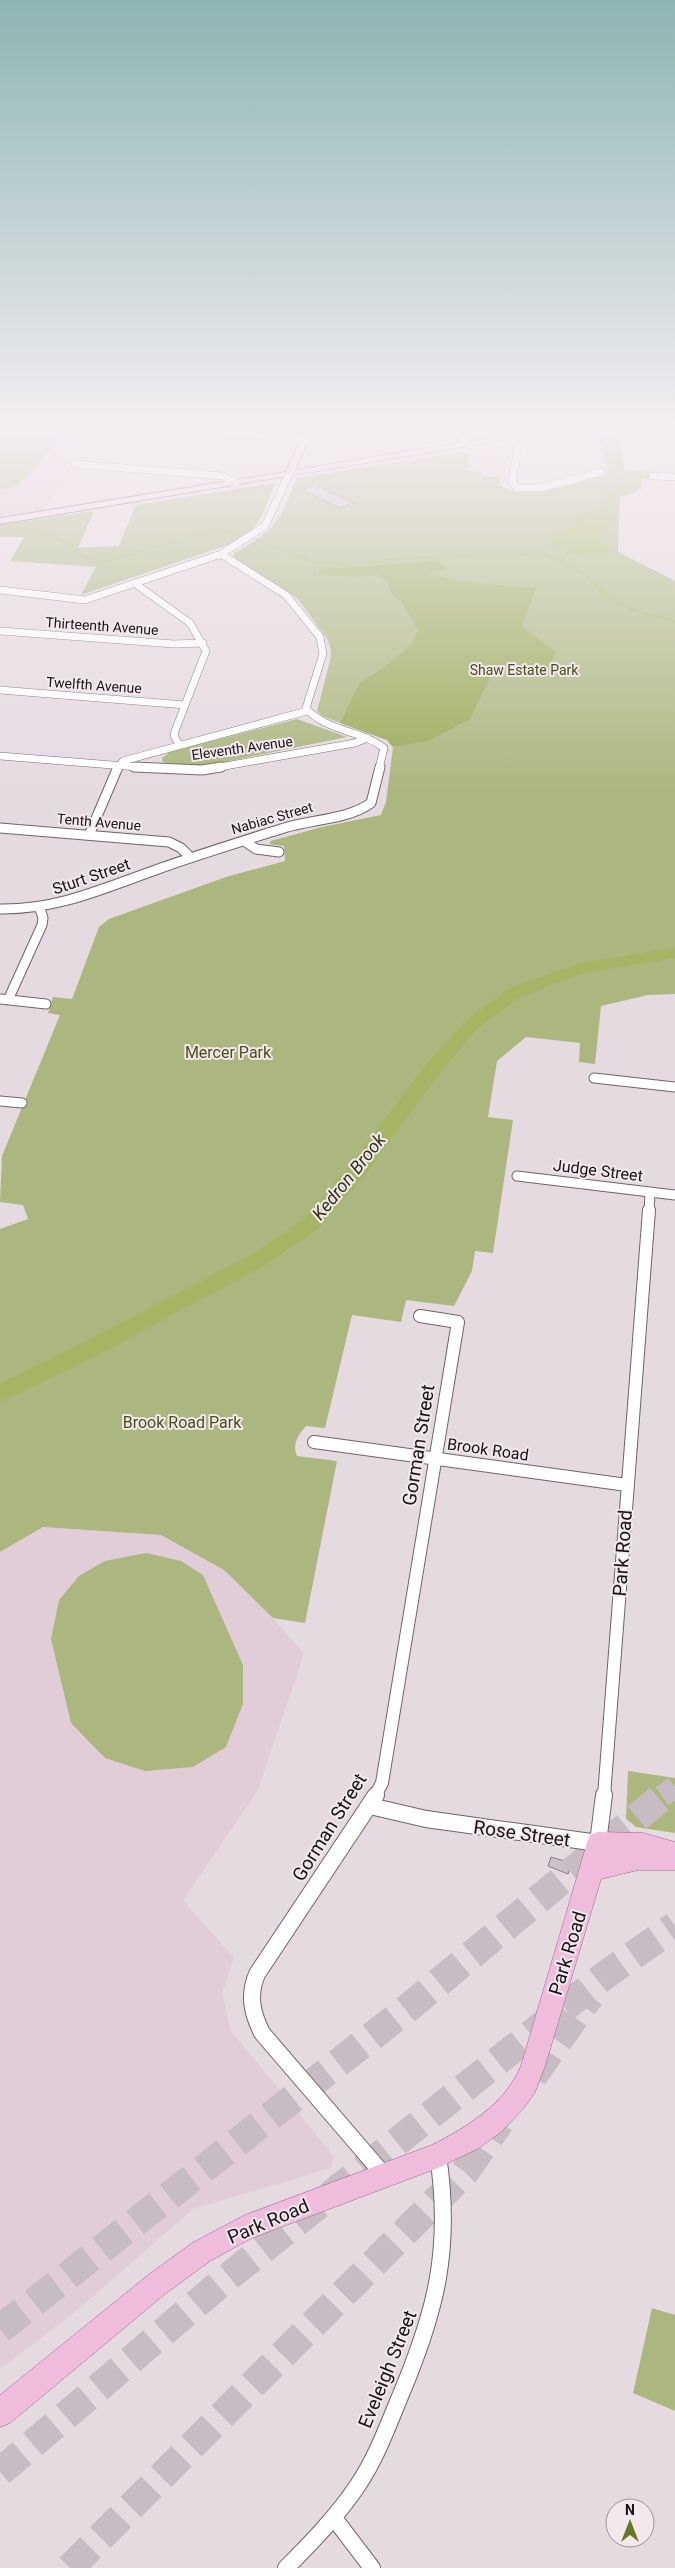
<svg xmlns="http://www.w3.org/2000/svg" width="675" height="2568" viewBox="0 0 675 2568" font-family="Roboto,sans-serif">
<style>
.built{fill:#e0cdd8}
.green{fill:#abb77e}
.forest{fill:#9bab59}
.water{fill:#a5b563}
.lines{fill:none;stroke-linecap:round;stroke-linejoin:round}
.stream{stroke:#a5b563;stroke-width:2.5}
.river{fill:#a5b563;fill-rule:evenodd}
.building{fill:#ccc1c8;stroke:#877d83}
.highway-tunnel-far1{stroke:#c7bcc3;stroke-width:22;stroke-dasharray:22 11;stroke-linecap:butt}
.highway-tunnel{stroke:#c7bcc3;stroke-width:29;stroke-dasharray:29 14;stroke-linecap:butt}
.street-far3-casing{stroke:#6e6469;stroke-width:8}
.street-far2-casing{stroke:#6e6469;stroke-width:11}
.street-far1-casing{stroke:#6e6469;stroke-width:14}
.street-casing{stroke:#6e6469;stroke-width:18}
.secondary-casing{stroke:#6e6469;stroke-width:2}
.primary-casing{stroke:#9d6488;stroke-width:1}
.street-far3{stroke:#fff;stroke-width:7}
.street-far2{stroke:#fff;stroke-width:9}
.street-far1{stroke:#fff;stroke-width:12}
.street{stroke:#fff;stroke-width:16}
.secondary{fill:#f7ddee;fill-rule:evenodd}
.primary{fill:#efbcdc;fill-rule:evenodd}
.labels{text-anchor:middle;stroke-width:4;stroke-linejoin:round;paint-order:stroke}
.far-street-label{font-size:14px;fill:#181417;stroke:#f3e8ee}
.far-park-label{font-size:14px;fill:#485115;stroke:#f3e8ee}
.street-label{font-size:16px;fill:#181417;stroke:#f3e8ee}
.park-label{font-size:16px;fill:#485115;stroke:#f3e8ee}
.water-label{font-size:18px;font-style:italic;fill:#303613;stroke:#f3e8ee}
.near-street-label{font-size:19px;fill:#181417;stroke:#f3e8ee}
</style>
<rect width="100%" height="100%" fill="#e6dae1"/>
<!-- built -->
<path class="built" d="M0,431H97L44,510L0,516Z
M468,456L502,457L499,477L481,476V472L466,471Z
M43,1527L161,1535L224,1570L273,1618L304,1654L257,1792L183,1900L234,1958L222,1993L231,2031L333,2155L331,2168L193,2209L75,2312L0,2369V1552Z"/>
<!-- green -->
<path class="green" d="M0,431H20L60,439L18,486L0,489Z
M597,431H613L621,441L624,470L650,471L649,480L642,479L641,489L627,496H620L618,552L675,581V994L648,995L601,1006L595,1064L579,1062L580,1043L526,1037L497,1061L488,1117L513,1120L493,1253L475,1251L472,1271L454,1306L406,1300L401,1322L352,1315L325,1428L306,1426C298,1435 292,1444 297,1456L337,1461L305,1623L273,1618L224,1570L161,1535L43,1527L0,1552V1229L28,1219L23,1205L0,1202L2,1156L60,1015L48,1013L53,997L72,999L99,927L109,919L226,877L285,861L284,846L269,844L271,841L322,827L381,815L386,802L393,747L387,740L322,716L317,711L330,661L331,651L328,640L298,599L234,557V553C278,529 278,523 297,478L465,452L468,456L467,471H481V476L499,477L501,486C531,503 574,482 605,474L608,469L600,449L603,448Z
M275,483C262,515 261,529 228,545L81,595L96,567L10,561L24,537H0V525L94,511L78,548L119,546L136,505Z
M297,719L347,737L210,765H173L163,762L162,758L170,752Z
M146,1553L181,1561L203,1575L243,1665V1704L226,1747L193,1767L145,1771L105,1758L71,1723L51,1639L59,1600L79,1576L105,1561Z
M628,1771L675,1778V1833L636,1827L626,1819Z
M652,2308L675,2315V2411L633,2393Z"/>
<!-- forest -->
<path class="forest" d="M435,561L450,568L425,573L465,582L536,588L522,626L556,652L549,667L530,669L507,666L491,676L470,719L428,741L393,747L387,740L340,723L359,684L392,661L412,644L418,630L403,604L391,593L388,582L378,575L354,577L318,574L320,569Z"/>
<!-- water -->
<path class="water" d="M612,494L615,497L610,509L614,518L609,530L599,539L609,546L611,552C593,564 568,552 549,546L547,542L554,534L578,525V515L592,511L602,502L604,496Z"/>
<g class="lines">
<!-- stream -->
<path class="stream" d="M612,494L624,488L613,440
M0,533C19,533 42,529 59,539C74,547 83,560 100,563L202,534L225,531L246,535
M257,540L315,563L353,564L417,557L526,554L546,556L561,561L587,576L604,593L630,609L675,621
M561,561L569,552"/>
<!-- river -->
<path class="river" d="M675,948V958L583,973L520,997L476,1030L439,1074L367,1172L319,1228L267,1264L96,1356L0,1402V1383L80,1344L253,1254L305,1218L353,1162L425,1066L464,1022L508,989L579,963Z"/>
</g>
<!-- building -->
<path class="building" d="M315,485L354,503L340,508L302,490Z
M551,1857L568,1862L570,1867L568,1874L548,1866Z"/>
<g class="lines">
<!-- highway-tunnel-far1 -->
<path class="highway-tunnel-far1" d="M662,1796L675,1787"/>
<!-- highway-tunnel -->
<path class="highway-tunnel" d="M533,2076L590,1996
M0,2329L408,2008L664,1795
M0,2472L222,2282L604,1976L675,1926
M70,2568L465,2172L500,2122"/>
<defs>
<path id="street-far3" d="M210,431L305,439
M456,431L470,445
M514,438L518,447L512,482L517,488H540L601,472
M75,464L222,476L236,483
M653,476L675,477
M221,554L286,595L320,637L323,654L306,708C325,731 361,730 384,748L379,768
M134,583L190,623L206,651L175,731L174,736L179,744
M0,590L85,600L221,554L265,526L289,474
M0,631L174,644L203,643
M0,690L185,705
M0,756L150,768
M118,768L123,761L307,711
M214,768L355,743L367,738"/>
<path id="street-far2" d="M134,767L202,770L221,767
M0,828L169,842L181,848L190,857
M89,835L118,767
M244,841L256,849L279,852
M0,909C58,910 107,887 161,868C201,854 243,841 284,828C312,819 347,820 371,803L380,767
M0,999L46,1004
M8,1000L42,925L43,918L40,909
M594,1078L675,1087
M0,1101L22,1103
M517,1176L675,1195
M649,1211L650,1193"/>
<path id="street-far1" d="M314,1442L627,1485
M375,1796L382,1783L458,1322L420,1316
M604,1796L649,1210"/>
<path id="street" d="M376,1795L257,1974C248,1995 252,2013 262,2033L384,2175
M370,1806L426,1819L598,1843L604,1795
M334,2518L372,2568
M286,2568C312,2542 338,2515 358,2485C376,2458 387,2428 399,2399C436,2312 452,2250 438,2155"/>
<path id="secondary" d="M304,431H312L295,470L534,431H556L0,524V518L286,472Z"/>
<path id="primary" d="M598,1832L643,1833L675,1842V1870H638L601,1879L545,2066L535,2092L524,2108L501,2132L479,2148L438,2168L252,2238L210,2261L165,2294L10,2423L0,2427V2395L147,2276L192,2243L245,2215L432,2145C467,2127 505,2104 521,2066L587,1843L590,1835Z"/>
</defs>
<!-- street-far3 casing -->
<use href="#street-far3" class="street-far3-casing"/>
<!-- street-far2 casing -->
<use href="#street-far2" class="street-far2-casing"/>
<!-- street-far1 casing -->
<use href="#street-far1" class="street-far1-casing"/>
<!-- street casing -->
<use href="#street" class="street-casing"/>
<!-- secondary casing -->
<use href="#secondary" class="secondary-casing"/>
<!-- primary casing -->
<use href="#primary" class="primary-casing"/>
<!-- street-far3 -->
<use href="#street-far3" class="street-far3"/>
<!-- street-far2 -->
<use href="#street-far2" class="street-far2"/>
<!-- street-far1 -->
<use href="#street-far1" class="street-far1"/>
<!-- street -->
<use href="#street" class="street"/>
<!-- secondary -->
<use href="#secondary" class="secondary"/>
<!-- primary -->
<use href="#primary" class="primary"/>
</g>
<!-- sky -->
<linearGradient id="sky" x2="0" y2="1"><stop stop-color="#8db4b3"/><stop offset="0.54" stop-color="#f4eef2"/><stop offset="1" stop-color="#f4eef2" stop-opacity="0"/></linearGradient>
<rect width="675" height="791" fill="url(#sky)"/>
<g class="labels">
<!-- far-street labels -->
<g class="far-street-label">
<text transform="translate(102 626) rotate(4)" y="5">Thirteenth Avenue</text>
<text transform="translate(94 685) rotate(4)" y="5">Twelfth Avenue</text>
<text transform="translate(242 748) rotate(-8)" y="5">Eleventh Avenue</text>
<text transform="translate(272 818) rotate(-16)" y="5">Nabiac Street</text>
<text transform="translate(99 822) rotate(5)" y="5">Tenth Avenue</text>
</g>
<!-- far-park labels -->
<g class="far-park-label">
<text x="524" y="675">Shaw Estate Park</text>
</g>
<!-- street labels -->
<g class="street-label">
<text transform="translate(91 876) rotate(-19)" y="6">Sturt Street</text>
<text transform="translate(598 1170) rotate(7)" y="6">Judge Street</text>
<text transform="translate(488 1449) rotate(8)" y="6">Brook Road</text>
</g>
<!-- park labels -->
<g class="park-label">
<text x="228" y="1058">Mercer Park</text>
<text x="182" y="1428">Brook Road Park</text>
</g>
<!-- water labels -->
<g class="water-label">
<text transform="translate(349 1177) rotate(-51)" y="6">Kedron Brook</text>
</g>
<!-- near-street labels -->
<g class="near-street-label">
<text transform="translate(418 1445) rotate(-81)" y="7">Gorman Street</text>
<text transform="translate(622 1553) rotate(-86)" y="7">Park Road</text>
<text transform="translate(329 1827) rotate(-58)" y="7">Gorman Street</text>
<text transform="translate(522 1833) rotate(8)" y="7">Rose Street</text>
<text transform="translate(567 1953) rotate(-73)" y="7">Park Road</text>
<text transform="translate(268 2221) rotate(-23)" y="7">Park Road</text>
<text transform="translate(387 2369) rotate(-68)" y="7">Eveleigh Street</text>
</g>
</g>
<!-- north arrow -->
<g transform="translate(630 2523)"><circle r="24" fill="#f3e8ee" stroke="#9b9398"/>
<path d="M0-4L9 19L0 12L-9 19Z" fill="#6a7824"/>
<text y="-8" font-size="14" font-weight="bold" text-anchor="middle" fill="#181417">N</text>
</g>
</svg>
